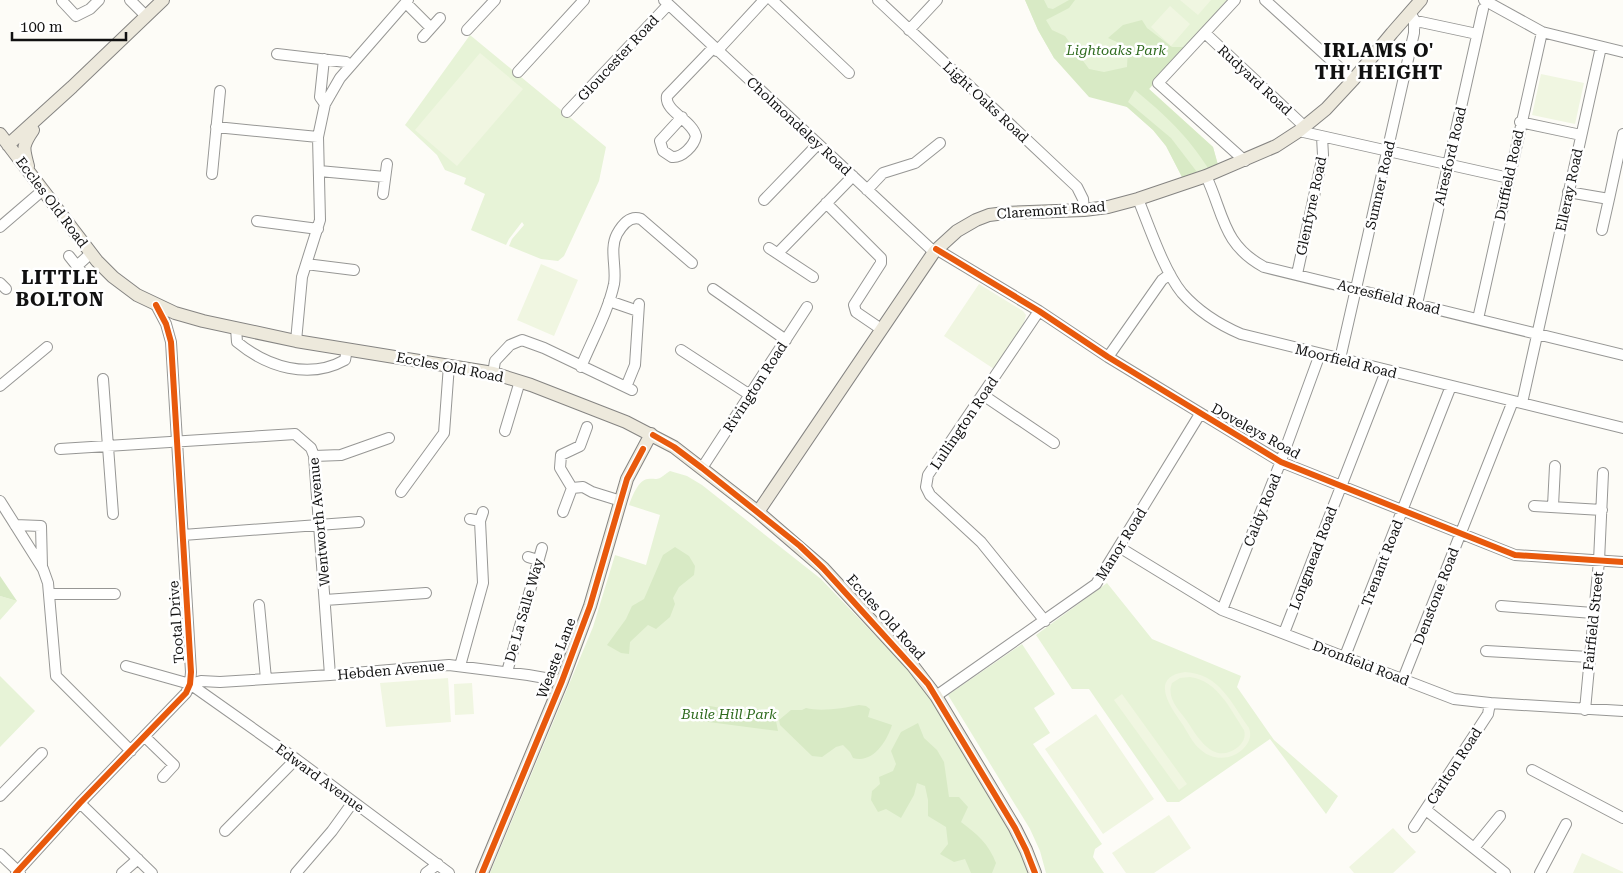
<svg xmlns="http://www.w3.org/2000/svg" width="1623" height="873" viewBox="0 0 1623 873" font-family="'Roboto Serif',serif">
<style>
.green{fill:#e7f3d7}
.forest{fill:#d8eac5}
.pitch{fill:#f0f6e1;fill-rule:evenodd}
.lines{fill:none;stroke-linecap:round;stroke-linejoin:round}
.minor-casing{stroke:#979795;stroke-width:12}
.major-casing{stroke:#858482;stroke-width:14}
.minor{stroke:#fffffe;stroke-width:10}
.major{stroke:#ede9dc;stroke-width:12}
.cycleway-casing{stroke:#fff;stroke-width:9}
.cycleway{stroke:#e8590c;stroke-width:6}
.labels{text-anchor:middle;stroke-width:5;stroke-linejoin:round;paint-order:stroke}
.park-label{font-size:14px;font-style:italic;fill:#2f6b1f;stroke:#fff}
.street-label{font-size:14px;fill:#111;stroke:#fff}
.district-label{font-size:19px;font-weight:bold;letter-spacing:1px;fill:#111;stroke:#fff}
</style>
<rect width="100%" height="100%" fill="#fdfcf7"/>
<!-- green -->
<path class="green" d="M1025,0H1227L1149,89L1213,147L1218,165L1182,177L1166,146L1153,130L1127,107L1054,58L1038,30Z
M470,35L606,147L599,181L564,256L558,261L541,259L509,246L512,239L524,225L522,222L509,239L506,245L471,230L485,194L464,184L466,178L445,170L437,155L405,125Z
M670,471L687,476L702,485L821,579L915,677C922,685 926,693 934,701L1023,850L1029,873H490L593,627L615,555L646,565L660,515L629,505C632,497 638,480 648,479C653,478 655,480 660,478C664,476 666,473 670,471Z
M1107,583L1152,639L1241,676L1237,687L1274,740L1338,796L1326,814L1270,739L1179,802H1167L1089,689H1072L1036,635Z
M0,596L17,601L0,620Z
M1022,644L1055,694L1034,708L1050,733L1033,744L1102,844L1095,849L1093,857L1104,873H1046L1040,851L1030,829L948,695Z
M0,676L35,711L0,747Z"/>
<!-- forest -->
<path class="forest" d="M1025,0H1044L1048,8L1053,9L1069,0H1075L1069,8L1046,20L1052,30L1065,36L1089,69L1104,72L1127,67L1128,47L1108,38L1123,25L1142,20L1147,28L1172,47H1186L1149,89L1213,147L1218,165L1208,168C1187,135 1165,115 1135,90L1128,102L1171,138L1197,172L1182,177L1166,146L1153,130L1127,107L1089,97L1054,58L1038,30Z
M675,547L689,556L695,566L694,575L679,587L673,598L675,604L670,617L656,629L648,625L630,642L629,654L621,653L607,645L626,619L632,606L644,599L663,555Z
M0,576L17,601L0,596Z
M859,705L866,706L870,709L868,717L892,725C887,741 873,764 853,758L850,752L843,745L836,747L822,757L812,756L780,725L779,720L791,710H802L806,708C821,712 844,708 859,705Z
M710,706L726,709L737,707L746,709L768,710L770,713L766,716L771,720L776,721L778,731L701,721L697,717L702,708Z
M918,723L924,738L937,750L944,762L949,797H959L968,807L961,822C976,833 989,844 996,863L992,873H971L965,859L954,862L940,854L948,844L946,827L928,816V800L925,786L917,783L914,795L901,818L886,809L878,812L871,800L872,791L880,784L879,777L893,771L896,764L891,751L901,732Z"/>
<!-- pitch -->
<path class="pitch" d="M1180,0H1211L1198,15Z
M1170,6L1190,24L1171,46L1151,27Z
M480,53L523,89L457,166L415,130Z
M1541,74L1584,83L1575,124L1532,115Z
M541,264L578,280L554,336L517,320Z
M979,284L1023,311L1026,315L1024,323L994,369L944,336Z
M1185,672C1220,674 1231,703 1249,728C1252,736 1249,743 1243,749C1232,760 1213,761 1201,750C1193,744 1188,733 1183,725C1171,708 1148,677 1185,672ZM1190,677C1218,681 1230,709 1244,730C1246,737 1243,743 1238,747C1214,766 1198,738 1187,721C1179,710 1166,698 1172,683L1180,678Z
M448,678L451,722L386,727L380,683Z
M472,683L474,714L455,715L454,684Z
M1122,694L1187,784L1179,790L1114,700Z
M1096,714L1154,799L1103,834L1045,749Z
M1169,815L1191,848L1154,873H1126L1112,853Z
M1393,828L1416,852L1393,873H1354L1349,867Z
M1582,853L1623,872V873H1573Z"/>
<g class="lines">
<defs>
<path id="minor" d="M130,0L146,16
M664,0L934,252
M772,0L849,73
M878,0L1077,187L1083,199L1084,210
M1235,0L1158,83L1245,161
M1265,0L1353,80
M1484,0L1542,32L1623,52
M62,1L76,16L90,9L99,0
M406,3L431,28
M1415,23L1421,22L1477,34
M467,30L495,0
M909,30L937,0
M1205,33L1305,127
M423,37L440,18
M717,51L764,0
M277,54L346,62L350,65
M324,59L320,97L325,104
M518,72L584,0
M567,112L668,5
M682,117L660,141L663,151L672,157C682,158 694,146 696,136C692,120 664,111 667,96L714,47
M1520,122L1581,135
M216,127L318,137
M1299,131L1509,178
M319,171L385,177
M212,174L220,91
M1206,176C1224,214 1222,244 1264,267L1623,355
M867,190L883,173L915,163L940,143
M1568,192L1609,199L1623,134
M383,194L387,164
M1138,199C1149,226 1164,271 1182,293C1198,311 1220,325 1241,334L1623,428
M764,200L817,145
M826,203L881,258V263L854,305L856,312L881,329
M257,221L318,229
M0,227L43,190
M1602,230L1609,199
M769,248L813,277
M936,249L1039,311L1108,357L1281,462L1515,555L1623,562
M778,253L853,176
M69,256L84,275
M306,264L354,270
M77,266L91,253
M1297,274L1323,155L1322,137
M0,283L6,289
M713,289L786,340
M609,301L638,311
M1417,304L1483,9
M1039,311L928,475L926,487L930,495L981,542L1045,621
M1478,319L1542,32
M236,328L237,342C267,367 309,380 345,360L347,349
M296,341L302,277L320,220L318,137L325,104L340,78L408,0
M681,350L750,395
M1108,357L1162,280L1170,274
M1340,359L1414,33V19L1410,13
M581,367C592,340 608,312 614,284C617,268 609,249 617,234C622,225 630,215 641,219L692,263
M493,373L495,361L510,345L522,340L544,348L632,390
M103,379L113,514
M0,386L47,347
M626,387L635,365L639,304
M983,395L1054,443
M1522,403L1601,47
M505,431L520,381
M60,449L295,434L311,448L314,456L330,675
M314,456L341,455L389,438
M702,468L807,307
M572,488L560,468L561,455L580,446L587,427
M401,492L444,433L449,365
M0,501L43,569L48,583L56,676L131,751
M1534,506L1602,510
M1553,506L1555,466
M563,512L572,488L583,487L592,492L621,501
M470,519L480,521
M15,525L41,526L42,567
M183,535L359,522
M1119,547L1222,610L1454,699L1490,703L1623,711
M528,557L538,560
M49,594H115
M325,600L426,593
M259,605L266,679
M1501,606L1593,613
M1222,610L1279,466L1320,354
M1284,633L1386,371
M1486,651L1589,657
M1345,656L1451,386
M126,666L190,684L296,759L449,873
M460,666L483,583L480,521L483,512
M507,672L542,548
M1403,679L1513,401
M190,684L201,681L220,682L330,675L449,665L528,675L562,681
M936,696L1096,584L1200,414
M1585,710L1599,561L1603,473
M145,737L174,765L163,777
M1532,770L1623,818
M0,796L42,753
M80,803L152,873
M1426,810L1505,873
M1414,827L1488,714L1490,703
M225,831L296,759
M1474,848L1500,816
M0,854L20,873
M16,873L80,803L186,693L190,684L191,672L171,342L166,324L156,305
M122,873L138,859
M296,873L332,831L353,802
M426,873L438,864
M1540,873L1566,824"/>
<path id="major" d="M0,134L97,261L113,277L137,295L175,313L203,321L296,341L493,373L531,385L626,422L674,447L758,512L823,568L913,666L936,696L1015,828L1026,850L1035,873
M8,145L72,87L163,0
M28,166C23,148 22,146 33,130
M758,512L934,252L957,231L976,220L989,215L1005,213L1084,210L1108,207L1138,199L1206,176L1276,146L1299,131L1326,109L1353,80L1392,33L1421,0
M482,873L562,681L590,606L627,479L651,434"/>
</defs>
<!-- minor casing -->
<use href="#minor" class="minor-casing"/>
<!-- major casing -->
<use href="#major" class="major-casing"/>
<!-- minor -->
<use href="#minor" class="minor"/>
<!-- major -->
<use href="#major" class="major"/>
<defs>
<path id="cycleway" d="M936,249L1039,311L1108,357L1281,462L1515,555L1623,562
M653,435L674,447L702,468L800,546L823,568L928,684L1015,828L1026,850L1035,873
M16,873L80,803L186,693L190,684L191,672L171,342L166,324L156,305
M482,873L562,681L590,606L627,479L643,449"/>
</defs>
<!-- cycleway casing -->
<use href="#cycleway" class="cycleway-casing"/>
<!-- cycleway -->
<use href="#cycleway" class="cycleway"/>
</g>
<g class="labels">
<!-- park labels -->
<g class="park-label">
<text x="1116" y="55">Lightoaks Park</text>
<text x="729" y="719">Buile Hill Park</text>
</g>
<!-- street labels -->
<g class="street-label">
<text transform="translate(618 58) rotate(-47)" y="5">Gloucester Road</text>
<text transform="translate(1255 80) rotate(43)" y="5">Rudyard Road</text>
<text transform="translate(986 102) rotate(43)" y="5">Light Oaks Road</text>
<text transform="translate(799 126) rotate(43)" y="5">Cholmondeley Road</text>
<text transform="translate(1450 156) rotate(-77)" y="5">Alresford Road</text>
<text transform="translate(1509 175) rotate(-78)" y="5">Duffield Road</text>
<text transform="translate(1380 185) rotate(-77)" y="5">Sumner Road</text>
<text transform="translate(1569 190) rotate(-78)" y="5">Elleray Road</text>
<text transform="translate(52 202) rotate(53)" y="5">Eccles Old Road</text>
<text transform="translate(1311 206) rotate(-78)" y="5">Glenfyne Road</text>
<text transform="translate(1051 210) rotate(-4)" y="5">Claremont Road</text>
<text transform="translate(1389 297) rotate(14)" y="5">Acresfield Road</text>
<text transform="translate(1346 361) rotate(14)" y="5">Moorfield Road</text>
<text transform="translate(450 367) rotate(11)" y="5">Eccles Old Road</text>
<text transform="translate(755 387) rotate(-57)" y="5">Rivington Road</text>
<text transform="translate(964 423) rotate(-56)" y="5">Lullington Road</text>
<text transform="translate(1256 431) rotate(29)" y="5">Doveleys Road</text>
<text transform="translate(1262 510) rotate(-68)" y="5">Caldy Road</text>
<text transform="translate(319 522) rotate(-95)" y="5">Wentworth Avenue</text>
<text transform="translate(1121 544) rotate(-58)" y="5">Manor Road</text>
<text transform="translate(1313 558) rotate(-69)" y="5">Longmead Road</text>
<text transform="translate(1382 563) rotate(-69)" y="5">Trenant Road</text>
<text transform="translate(1436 596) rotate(-69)" y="5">Denstone Road</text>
<text transform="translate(524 610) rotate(-74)" y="5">De La Salle Way</text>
<text transform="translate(886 617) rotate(48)" y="5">Eccles Old Road</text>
<text transform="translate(1593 621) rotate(-84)" y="5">Fairfield Street</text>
<text transform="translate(176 622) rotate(-94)" y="5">Tootal Drive</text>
<text transform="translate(556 658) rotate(-69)" y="5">Weaste Lane</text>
<text transform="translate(1361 663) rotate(21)" y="5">Dronfield Road</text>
<text transform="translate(391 670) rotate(-5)" y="5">Hebden Avenue</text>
<text transform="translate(1454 766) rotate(-57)" y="5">Carlton Road</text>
<text transform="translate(320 778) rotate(36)" y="5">Edward Avenue</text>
</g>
<!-- district labels -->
<g class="district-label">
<text x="1379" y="57">IRLAMS O'<tspan x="1379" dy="22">TH' HEIGHT</tspan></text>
<text x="60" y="284">LITTLE<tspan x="60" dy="22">BOLTON</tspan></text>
</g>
</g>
<!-- scale -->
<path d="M12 32v8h114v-8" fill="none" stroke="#111111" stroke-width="2.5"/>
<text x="20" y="32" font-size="15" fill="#111111" stroke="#ffffff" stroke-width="4" paint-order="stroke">100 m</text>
</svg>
